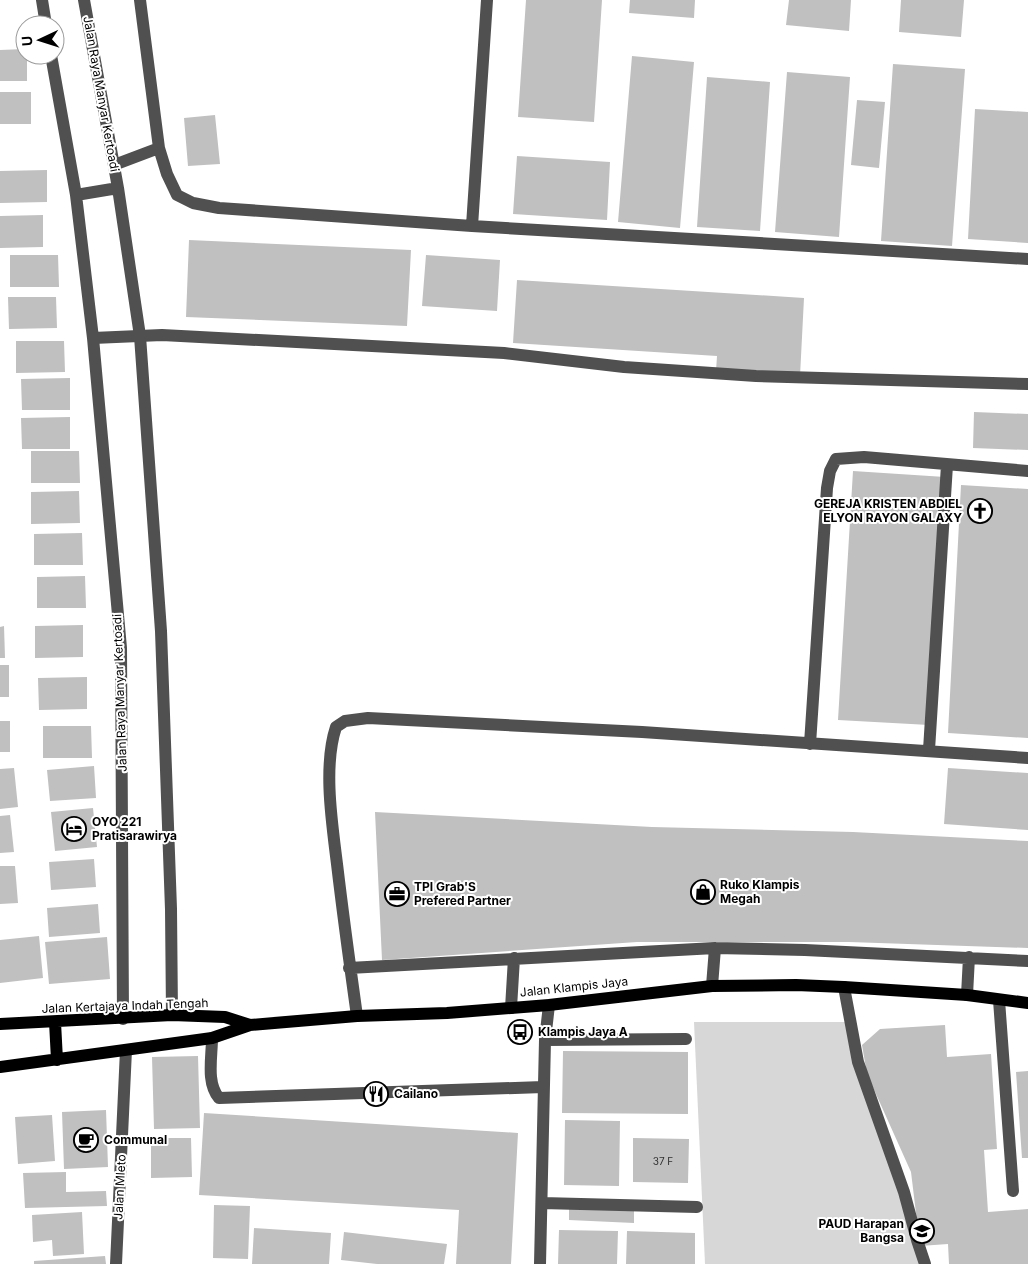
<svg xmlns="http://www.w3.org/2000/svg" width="1028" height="1264" viewBox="0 0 1028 1264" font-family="Inter,sans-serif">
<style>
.green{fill:#d7d7d7}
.building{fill:#c0c0c0}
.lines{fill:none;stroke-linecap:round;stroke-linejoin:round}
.minor{stroke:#505050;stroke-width:12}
.major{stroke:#000;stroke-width:12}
.labels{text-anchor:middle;stroke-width:4;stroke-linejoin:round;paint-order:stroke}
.number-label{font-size:10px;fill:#303030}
.street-label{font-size:12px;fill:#000;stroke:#fff}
.poi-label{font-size:12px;font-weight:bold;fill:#000;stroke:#fff;text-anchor:start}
</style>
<rect width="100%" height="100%" fill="#fff"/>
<!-- green -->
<path class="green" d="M694,1022H845L917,1230L919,1264H705Z"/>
<!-- building -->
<path class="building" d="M526,0H602L594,122L518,117Z
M630,0H695L694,18L629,13Z
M789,0H851L849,31L786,25Z
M901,0H964L961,37L899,32Z
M25,49V55H27V81H0V50Z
M632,56L694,62L680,228L618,222Z
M893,64L965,69L952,246L881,241Z
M787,72L850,77L839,237L775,232Z
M707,77L770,82L760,231L697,227Z
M0,92H31V124H0Z
M857,100L885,102L879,168L851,165Z
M975,109L1028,112V243L968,239Z
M215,115L220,164L188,166L184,118Z
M517,156L610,162L607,220L513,214Z
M47,170V202L0,203V171Z
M43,215V247L0,248V216Z
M189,240L411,250L407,326L186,317Z
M10,255H58L59,287H10Z
M426,255L500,260L497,311L422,306Z
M517,280L804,298L800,376L716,371L717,356L513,343Z
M8,297H56L57,328L9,329Z
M16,341H64L65,372L16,373Z
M70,378V410H22L21,379Z
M974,412L1028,414V450L973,448Z
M70,417V449H22L21,418Z
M31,451H79L80,483H31Z
M853,471L945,477L929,725L838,720Z
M961,485L1028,489V738L948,733Z
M79,491L80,523L31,524V492Z
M82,533L83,565H34V534Z
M85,576L86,608H37V577Z
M83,625V657L35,658V626Z
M4,626L5,658H0V627Z
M0,665H9V697H0Z
M87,677V709L39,710L38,678Z
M0,721H10V752H0Z
M43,726H91L92,758H43Z
M94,766L96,798L50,801L47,770Z
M14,768L18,807L0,809V769Z
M948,768L1028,773V830L944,824Z
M93,808L97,847L55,851L51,812Z
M375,812L652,827L853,832L1028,841V948L849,942H637L382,960Z
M10,815L14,852L0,853V816Z
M94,859L96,887L51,890L49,862Z
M0,866H15L18,903L0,904Z
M98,904L100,933L49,937L47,908Z
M39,936L43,978L0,983V940Z
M107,937L110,979L49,984L45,942Z
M945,1025L947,1057L991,1054L997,1149L984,1150L988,1212L1028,1209V1264H949L948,1244L920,1246L911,1172L867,1074L862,1045L880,1029Z
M563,1051L688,1052V1114L562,1113Z
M198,1056L200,1128L154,1129L152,1057Z
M1028,1071V1158H1022L1016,1072Z
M106,1110L108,1167L64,1169L62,1112Z
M204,1113L518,1133L511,1264H456L459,1210L199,1195Z
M52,1115L55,1161L18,1164L15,1117Z
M565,1120L620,1121L619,1186L564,1185Z
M151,1138H191L192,1177L151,1178Z
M633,1138L689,1139L688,1183L633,1182Z
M66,1172V1192L106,1191L107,1206L25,1208L23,1173Z
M214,1205L250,1206L248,1259L213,1258Z
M569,1208L634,1211V1223L569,1220Z
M82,1212L84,1254L53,1256L52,1240L33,1242L32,1215Z
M254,1228L331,1233L329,1264H252Z
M559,1230L618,1231L617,1264H558Z
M627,1231L695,1233V1264H626Z
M344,1232L447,1244L444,1264H377L341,1260Z
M105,1256L106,1264H34V1261Z"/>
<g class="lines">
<!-- minor -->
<path class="minor" d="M42,0L46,25
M84,0L118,188L140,336L161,631L171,909L172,1015
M140,0L159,148L167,174L177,195L193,203L219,208L472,226L1028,259
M51,55L76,195L93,338L121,648L123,1019
M114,165L159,148
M76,195L118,188
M472,226L487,0
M93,338L162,335L504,353L624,367L756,376L1028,384
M810,744L827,488L830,471L836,459L864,457L1028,471
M929,750L947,465
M349,968L715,948L805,950L1028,961
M712,986L715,948
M844,987L858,1062L904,1192L917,1240L925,1264
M967,995L969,957
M999,1000L1013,1191
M511,1008L514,958
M357,1016C350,966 343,915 337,864C332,823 323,766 336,727L345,721L368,718L642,732L1028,758
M212,1038C212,1057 206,1083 219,1098L543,1087
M545,1040L686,1039
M542,1203L697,1207
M116,1264L126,1050
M540,1264L545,1040L549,1005"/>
<!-- major -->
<path class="major" d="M55,1022L57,1060
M0,1024L172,1015L225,1017L250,1025
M0,1067L212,1038L250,1025L357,1016L447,1013L549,1005L712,986L796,985L844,987L967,995L1028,1003"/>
</g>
<!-- icons -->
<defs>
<symbol id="church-ring" viewBox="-11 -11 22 22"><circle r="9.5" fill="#fff" stroke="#000" stroke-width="1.5"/><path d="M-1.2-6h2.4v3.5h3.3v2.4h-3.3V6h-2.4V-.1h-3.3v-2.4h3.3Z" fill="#000"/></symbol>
<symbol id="hotel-ring" viewBox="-11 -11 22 22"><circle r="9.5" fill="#fff" stroke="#000" stroke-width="1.5"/><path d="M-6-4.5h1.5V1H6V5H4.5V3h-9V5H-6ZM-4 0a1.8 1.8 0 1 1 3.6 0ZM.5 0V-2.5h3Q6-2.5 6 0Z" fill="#000"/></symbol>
<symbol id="shop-ring" viewBox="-11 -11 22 22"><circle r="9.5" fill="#fff" stroke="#000" stroke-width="1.5"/><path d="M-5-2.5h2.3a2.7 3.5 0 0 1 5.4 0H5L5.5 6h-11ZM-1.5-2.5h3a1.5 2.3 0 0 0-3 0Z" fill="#000"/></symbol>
<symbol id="office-ring" viewBox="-11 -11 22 22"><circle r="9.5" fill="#fff" stroke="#000" stroke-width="1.5"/><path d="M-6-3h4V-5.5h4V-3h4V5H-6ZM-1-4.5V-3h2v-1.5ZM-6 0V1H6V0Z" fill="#000"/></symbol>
<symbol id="bus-ring" viewBox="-11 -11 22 22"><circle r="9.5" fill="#fff" stroke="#000" stroke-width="1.5"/><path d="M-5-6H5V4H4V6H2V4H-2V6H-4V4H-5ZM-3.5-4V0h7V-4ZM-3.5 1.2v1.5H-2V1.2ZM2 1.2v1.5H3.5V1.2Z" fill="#000"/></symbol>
<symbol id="restaurant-ring" viewBox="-11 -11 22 22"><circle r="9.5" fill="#fff" stroke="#000" stroke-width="1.5"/><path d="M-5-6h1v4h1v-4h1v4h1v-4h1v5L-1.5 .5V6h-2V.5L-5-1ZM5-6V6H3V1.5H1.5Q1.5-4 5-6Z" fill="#000"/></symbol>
<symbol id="cafe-ring" viewBox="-11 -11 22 22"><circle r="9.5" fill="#fff" stroke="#000" stroke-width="1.5"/><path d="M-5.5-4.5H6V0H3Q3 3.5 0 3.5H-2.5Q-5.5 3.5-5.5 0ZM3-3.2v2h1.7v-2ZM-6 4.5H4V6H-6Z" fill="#000"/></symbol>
<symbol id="school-ring" viewBox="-11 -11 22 22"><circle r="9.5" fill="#fff" stroke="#000" stroke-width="1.5"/><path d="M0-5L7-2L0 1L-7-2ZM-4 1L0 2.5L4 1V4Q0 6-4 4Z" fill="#000"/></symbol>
</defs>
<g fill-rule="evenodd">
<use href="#church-ring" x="966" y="497" width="28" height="28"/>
<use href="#hotel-ring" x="60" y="815" width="28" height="28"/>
<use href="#shop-ring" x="689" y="878" width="28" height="28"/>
<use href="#office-ring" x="383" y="880" width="28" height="28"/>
<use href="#bus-ring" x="506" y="1018" width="28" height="28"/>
<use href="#restaurant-ring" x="362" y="1080" width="28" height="28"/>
<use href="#cafe-ring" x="72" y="1126" width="28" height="28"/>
<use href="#school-ring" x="908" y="1217" width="28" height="28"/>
</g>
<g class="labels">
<!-- number labels -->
<g class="number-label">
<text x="663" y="1165">37 F</text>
</g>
<!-- street labels -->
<g class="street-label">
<text transform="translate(101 94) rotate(80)" y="4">Jalan Raya Manyar Kertoadi</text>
<text transform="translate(120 693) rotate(-92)" y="4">Jalan Raya Manyar Kertoadi</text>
<text transform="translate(574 987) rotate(-6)" y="4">Jalan Klampis Jaya</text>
<text transform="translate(125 1006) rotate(-2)" y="4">Jalan Kertajaya Indah Tengah</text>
<text transform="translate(120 1187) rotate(-87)" y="4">Jalan Mleto</text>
</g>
<!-- poi labels -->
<g class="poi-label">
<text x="962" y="508" text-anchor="end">GEREJA KRISTEN ABDIEL<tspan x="962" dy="14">ELYON RAYON GALAXY</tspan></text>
<text x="92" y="826">OYO 221<tspan x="92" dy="14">Pratisarawirya</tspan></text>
<text x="720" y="889">Ruko Klampis<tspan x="720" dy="14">Megah</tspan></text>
<text x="414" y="891">TPI Grab'S<tspan x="414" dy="14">Prefered Partner</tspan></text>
<text x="538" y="1036">Klampis Jaya A</text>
<text x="394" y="1098">Cailano</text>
<text x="104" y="1144">Communal</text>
<text x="904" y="1228" text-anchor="end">PAUD Harapan<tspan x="904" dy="14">Bangsa</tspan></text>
</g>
</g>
<!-- north arrow -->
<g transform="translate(40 40) rotate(266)"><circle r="24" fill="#ffffff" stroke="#999999"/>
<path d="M0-4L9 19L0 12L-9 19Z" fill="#000000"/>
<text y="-8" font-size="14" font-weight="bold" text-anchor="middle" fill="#000000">U</text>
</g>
</svg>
